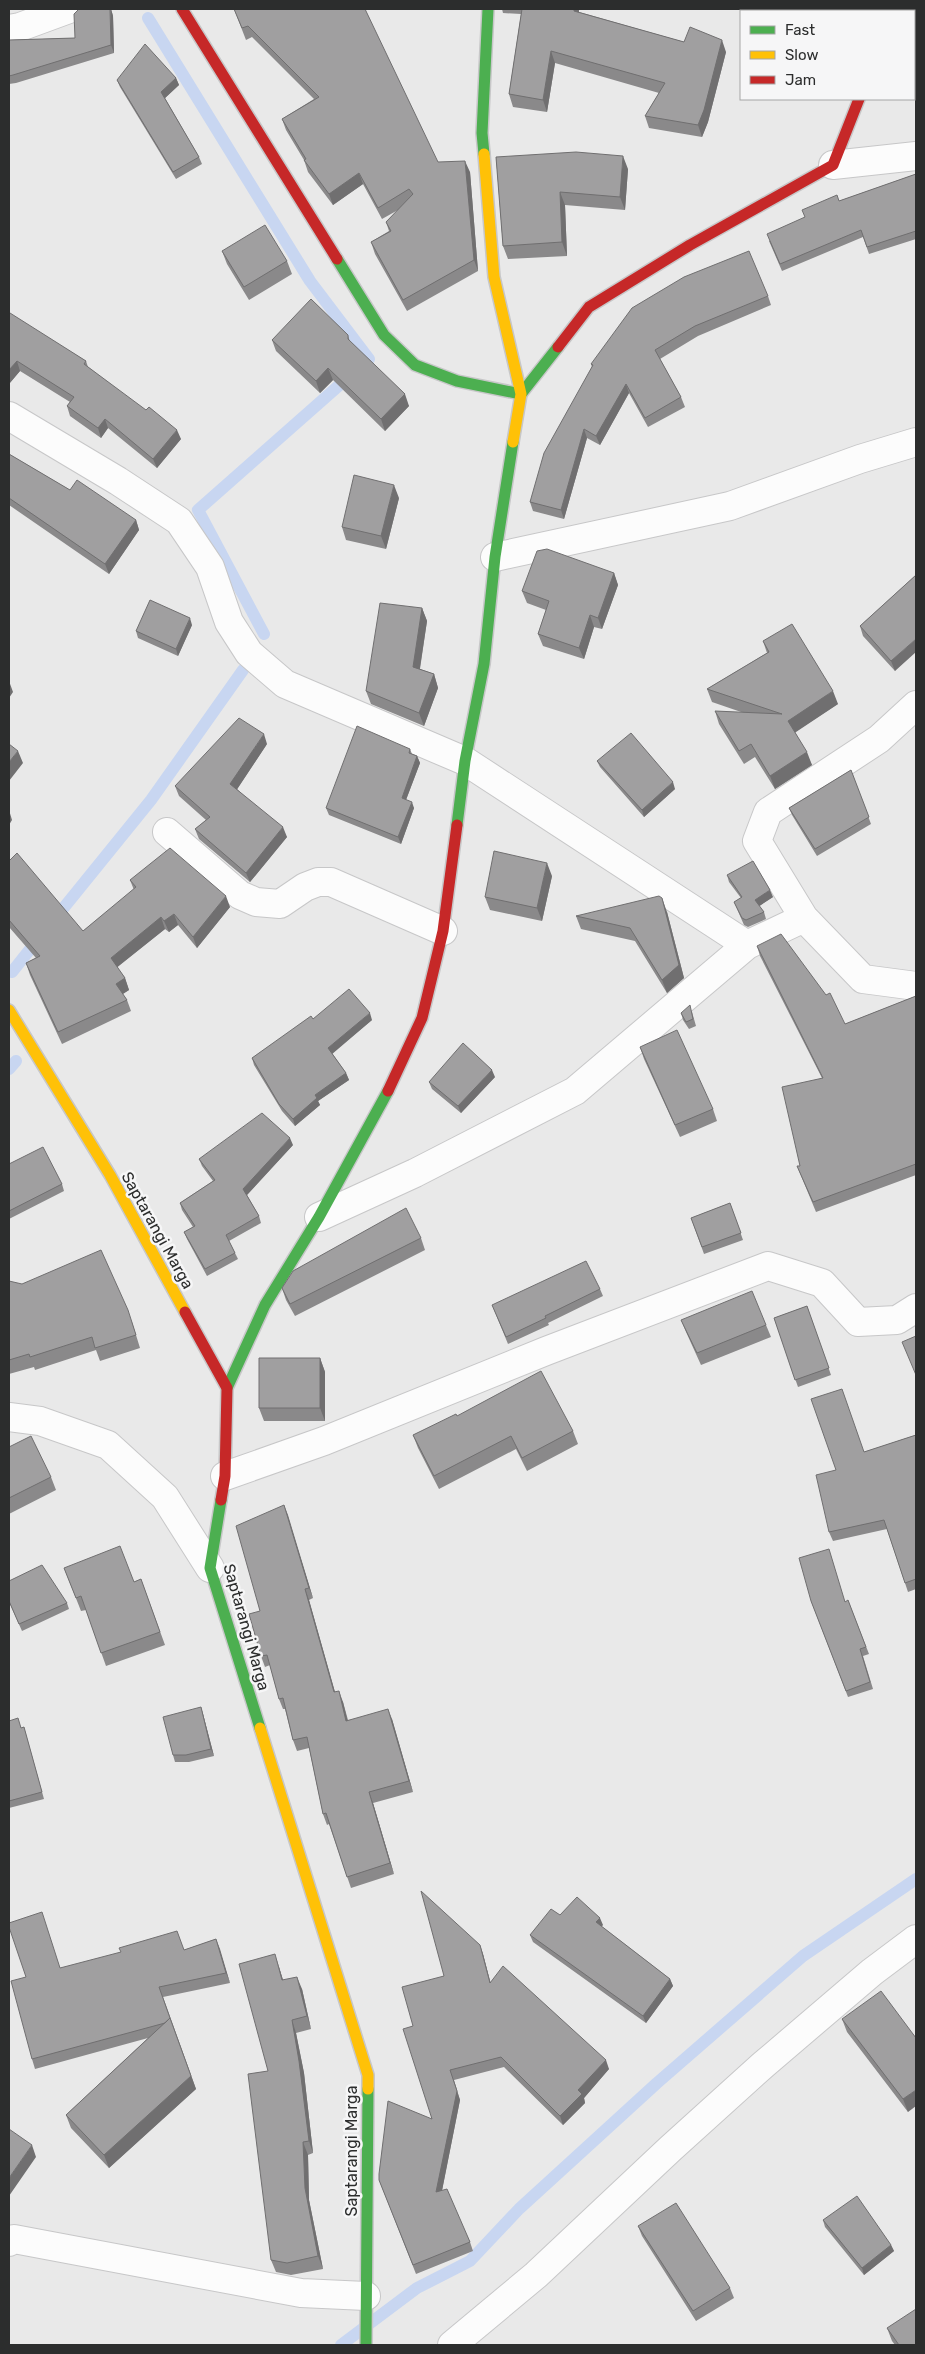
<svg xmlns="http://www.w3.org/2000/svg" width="925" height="2354" viewBox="0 0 925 2354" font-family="Rubik,sans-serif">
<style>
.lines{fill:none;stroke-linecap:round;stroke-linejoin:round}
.stream{stroke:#c8d6f1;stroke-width:12}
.street-casing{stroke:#c7c7c8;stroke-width:30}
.fast-casing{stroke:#c7c7c8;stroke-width:14}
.slow-casing{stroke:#c7c7c8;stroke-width:14}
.jam-casing{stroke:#c7c7c8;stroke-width:14}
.street{stroke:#fcfcfc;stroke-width:28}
.fast{stroke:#4caf50;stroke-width:11}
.slow{stroke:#ffc107;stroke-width:11}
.jam{stroke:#c62828;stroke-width:11}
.wall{fill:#8a898a}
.shaded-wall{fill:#706f70}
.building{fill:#a09fa0;stroke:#706f70}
.labels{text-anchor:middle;stroke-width:5;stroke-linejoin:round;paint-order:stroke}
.street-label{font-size:16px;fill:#2c2d2d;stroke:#f6f6f7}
</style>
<rect width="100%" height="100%" fill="#e9e9e9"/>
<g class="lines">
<!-- stream -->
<path class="stream" d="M148,18L310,281L369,359L198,510L264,634
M53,921L151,800L243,670
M12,972L39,938
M9,1069L16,1061
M341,2345L417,2288L470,2261L519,2209L657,2083L803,1956L916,1879"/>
<defs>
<path id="street" d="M883,11L884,9
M9,29L20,27L69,9
M833,165L916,156
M9,416L118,481L179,521L210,567L229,622L249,653L285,684L465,761L747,945
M495,557L730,506L860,459L916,442
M916,705L879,739L768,812L757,841L804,918L863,979L916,986
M167,832L240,895L256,902L280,904L305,887L318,882H331L443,931
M319,1217L415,1173L575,1091L747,945L804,918
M9,1417L40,1421L108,1445L165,1497L210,1568
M225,1476L324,1441L546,1351L768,1266L822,1283L858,1322L897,1320L916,1308
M9,2242L14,2239L301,2293L366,2296
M452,2345L536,2275L670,2149L763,2065L872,1972L916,1939"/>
<path id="fast" d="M484,154L482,133L488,9
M337,259L384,335L415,365L457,381L521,394L558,347
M457,825L465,761L484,664L495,557L513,442
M227,1388L265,1305L319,1217L388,1091
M221,1500L210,1568L260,1728
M366,2345L368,2089"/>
<path id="slow" d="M484,154L494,277L521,394L513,442
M9,1010L110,1175L185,1312
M260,1728L368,2075V2089"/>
<path id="jam" d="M182,9L337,259
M558,347L589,307L690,245L833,165L859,99
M388,1091L422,1018L443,931L457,825
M185,1312L227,1388L225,1476L221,1500"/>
</defs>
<!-- street casing -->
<use href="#street" class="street-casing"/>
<!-- fast casing -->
<use href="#fast" class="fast-casing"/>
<!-- slow casing -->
<use href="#slow" class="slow-casing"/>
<!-- jam casing -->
<use href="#jam" class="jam-casing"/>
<!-- street -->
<use href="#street" class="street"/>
<!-- fast -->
<use href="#fast" class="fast"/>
<!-- slow -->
<use href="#slow" class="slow"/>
<!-- jam -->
<use href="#jam" class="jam"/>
</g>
<!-- wall -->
<path class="wall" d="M111,9L113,16L114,53L16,83L9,84V40L75,38Z
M234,9L438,162L470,172L478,271L407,311L375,254L371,242L389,231L386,222L398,210L382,219L363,184L333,205L308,172L304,160L286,130L282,119L314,99L252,37L246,40Z
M502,9H579V12L684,42L726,52L708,122L702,137L649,128L645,116L659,93L555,63L547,112L513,107L509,94L521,14L503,13Z
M176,78L179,85L165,98L199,157L202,164L176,179L120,87L117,80Z
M496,157L628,169L625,210L565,205L567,256L508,259L503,246Z
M916,174V239L869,254L863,237L782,271L769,241L805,217L839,201Z
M222,251L287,261L292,274L249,300L227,264Z
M768,296L771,305L698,336L660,359L681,397L685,407L648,427L629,393L600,445L587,438L564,519L533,511L530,502L592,367L591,364Z
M9,314L86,361L88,367L181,439L157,468L108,428L101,438L70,416L67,406L70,402L20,371L9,384Z
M348,335L350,342L409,406L385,431L333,380L320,393L276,351L272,340Z
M9,454L70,490L136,520L139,530L109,574L9,505Z
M399,498L386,549L346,540L342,527Z
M614,573L618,585L602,629L594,627L584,659L543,646L538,634L546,610L527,603L522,591Z
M916,575L895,671L863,636L860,626Z
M422,608L427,621L420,669L434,674L438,688L424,726L371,704L366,691Z
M192,625L178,656L138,638L136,631Z
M763,641L838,704L795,732L812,765L775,789L755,757L744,764L719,724L715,711L744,713L712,702L707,689L767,653Z
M267,744L237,789L287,837L250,882L199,839L195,829L206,820L179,796L175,786Z
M410,749L412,754L417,756L420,763L406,800L414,808L401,844L329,815L326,808Z
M597,761L675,789L644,817L600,767Z
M851,770L871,824L817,856L792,815L789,808Z
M9,861L83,931L134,890L130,880L230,907L197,948L178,925L169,932L165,929L117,967L125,978L129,990L122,994L127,1000L131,1011L62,1044L30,975L26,963L36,958L9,927Z
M727,875L773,897L759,906L764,912L766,919L748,927L744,925L734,902L741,898L729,882Z
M552,876L542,921L490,910L485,897Z
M667,912L684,978L667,993L635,941L581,929L576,916Z
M757,946L845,1024L916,996V1175L816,1212L797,1166H800L822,1078L760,956Z
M692,1012L696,1026L689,1029L683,1020L681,1013Z
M313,1019L372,1020L332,1053L346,1073L349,1080L318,1101L320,1105L295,1126L282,1111L254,1065L252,1058Z
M640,1047L713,1109L717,1121L680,1137L644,1059Z
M495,1077L461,1113L432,1089L429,1082Z
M293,1145L247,1195L259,1216L261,1223L229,1241L238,1259L207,1276L187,1239L184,1232L193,1227L182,1210L180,1203L213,1181L202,1166L199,1159Z
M9,1164L62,1184L64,1191L9,1219Z
M730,1203L743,1240L704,1254L691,1218Z
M421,1238L425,1250L295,1316L286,1300L282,1288Z
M9,1281L132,1322L140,1348L100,1361L96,1350L35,1370L34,1367L9,1374Z
M600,1289L603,1296L548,1323L549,1325L508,1344L492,1305Z
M807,1306L831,1375L798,1387L774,1318Z
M681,1320L766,1325L771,1337L701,1365L686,1332Z
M320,1358L325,1372V1421H264L259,1408Z
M457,1416L573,1431L578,1444L527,1471L516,1449L439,1489L418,1448L413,1435Z
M916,1435V1589L908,1592L887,1529L833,1541L829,1532L836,1470L864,1452Z
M9,1447L51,1477L56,1490L9,1514Z
M284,1505L313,1598L309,1600L335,1692L343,1702L348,1720L392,1719L413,1792L373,1803L394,1874L351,1888L329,1824L327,1825L323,1814L309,1748L297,1751L293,1740L285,1709H283L279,1699L270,1665L265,1667L261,1656L260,1611Z
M64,1568L134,1582L141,1579L165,1645L106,1666L86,1610L81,1611Z
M9,1581L67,1603L69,1609L22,1631L9,1602Z
M848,1600L869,1654L863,1656L873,1689L848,1697L811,1601L846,1602Z
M201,1707L203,1714L214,1756L189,1762H175L173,1755Z
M9,1721L21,1728L24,1727L44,1799L9,1808Z
M560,1915L603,1925L601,1926L670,1979L673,1986L646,2023L533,1942L530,1935Z
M216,1939L230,1983L163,1997L196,2089L109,2168L71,2128L66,2115L148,2038L35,2069L32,2059L26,1977L61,1968L184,1950Z
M480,1945L483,1954L490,1982L609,2069L584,2098L585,2103L563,2125L504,2067L454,2080L460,2100L442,2190L470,2242L473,2251L416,2274L379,2180L432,2119L413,2026L444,1976Z
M279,1967L283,1980L302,1989L311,2029L296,2033L304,2073L313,2153L308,2155L309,2200L323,2269L291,2275L276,2272L271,2260L268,2071Z
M842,2019L916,2038L908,2112L847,2032Z
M823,2220L891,2245L894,2251L864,2275L825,2227Z
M638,2226L730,2288L734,2298L696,2321L642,2236Z
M887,2328L916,2345H895L892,2341Z"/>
<!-- shaded-wall -->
<path class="shaded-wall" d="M111,9L113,16L114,53L111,45Z
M574,9H579L578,23L574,11Z
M722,40L726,52L708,122L702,137L698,125Z
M551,51L555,63L547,112L543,100Z
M176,78L179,85L164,99L161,92Z
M623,156L628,169L625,210L620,197Z
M465,161L470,172L478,271L474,260Z
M359,173L363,184L333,205L329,194Z
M560,192L565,205L567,256L562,242Z
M17,361L20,371L9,384V370Z
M328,368L333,380L320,393L316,381Z
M626,384L629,393L600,445L596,436Z
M405,394L409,406L385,431L381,419Z
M105,419L108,428L101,438L98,428Z
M584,429L587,438L564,519L561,510Z
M177,430L181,439L157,468L153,459Z
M394,485L399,498L386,549L381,536Z
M136,520L139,530L109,574L105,564Z
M614,573L618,585L602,629L598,618Z
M422,608L427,621L418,680L413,667Z
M590,615L594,627L584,659L579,648Z
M190,618L192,625L178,656L176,649Z
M916,639V652L895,671L891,661Z
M434,674L438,688L424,726L419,713Z
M9,681L13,692L9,698Z
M833,691L838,704L793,734L788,721Z
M264,734L267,744L234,794L230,784Z
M18,751L23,763L9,781V762Z
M807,752L812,765L775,789L770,776Z
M417,756L420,763L404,805L402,798Z
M673,782L675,789L644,817L642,810Z
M412,802L414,808L401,844L398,837Z
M9,810L12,820L9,825Z
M283,827L287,837L250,882L246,873Z
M547,863L552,876L542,921L537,908Z
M770,890L773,897L758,907L755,900Z
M226,896L230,907L197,948L193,937Z
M662,898L667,912L684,978L667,993L662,980Z
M174,914L178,925L169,932L164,921Z
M161,917L165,929L115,969L111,958Z
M125,978L129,990L120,996L116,984Z
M370,1013L372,1020L331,1055L328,1048Z
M492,1070L495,1077L461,1113L458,1106Z
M346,1073L349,1080L318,1101L320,1105L295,1126L293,1119L315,1095Z
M290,1138L293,1145L246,1196L243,1189Z
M320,1358L325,1372V1421L320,1408Z
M284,1505L288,1515L313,1598L309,1588Z
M305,1589L309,1600L338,1703L334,1692Z
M339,1691L343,1702L350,1731L346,1721Z
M201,1707L203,1714L214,1756L211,1749Z
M388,1709L392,1719L413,1792L409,1781Z
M369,1792L373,1803L394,1874L390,1863Z
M600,1918L603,1925L599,1929L596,1922Z
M216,1939L220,1949L230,1983L226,1973Z
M480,1945L483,1954L493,1992L490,1983Z
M275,1954L287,1993L282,1980Z
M297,1977L302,1989L311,2029L307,2016Z
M670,1979L673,1986L646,2023L643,2016Z
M159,1987L196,2089L109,2168L104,2155L191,2076Z
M292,2020L296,2033L304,2073L313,2153L309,2141Z
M606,2060L609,2069L584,2098L585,2103L563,2125L560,2116L578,2090Z
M450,2070L460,2100L440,2201L436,2192Z
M916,2090V2106L908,2112L903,2099Z
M303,2142L308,2155L309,2200L323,2269L318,2256L305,2188Z
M32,2145L36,2157L9,2196V2178Z
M891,2245L894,2251L864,2275L862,2268Z"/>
<!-- building -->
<path class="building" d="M79,9H110L111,45L13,75L9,76V40L75,38L74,14Z
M234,9H365L438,162L465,161L474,260L403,300L371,242L391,231L386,222L413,194L409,189L378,208L359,173L329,194L304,160L306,159L282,119L319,97L248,26L242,28Z
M522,9H574V11L684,42L690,27L722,40L704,110L698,125L645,116L665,83L551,51L543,100L509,94Z
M145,44L176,78L161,92L199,157L173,172L117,80Z
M576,152L623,156L620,197L560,192L562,242L503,246L496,157Z
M916,174V231L867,247L861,230L780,264L767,234L805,217L802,210L837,195L839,201Z
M265,225L287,261L244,287L222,251Z
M749,251L768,296L695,326L655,350L681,397L645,418L626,384L596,436L584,429L561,510L530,502L544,453L593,365L591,364L632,308L684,277Z
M311,299L348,335V339L405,394L381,419L328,368L316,381L272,340Z
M10,313L86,361L84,364L146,410L149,407L177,430L153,459L105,419L98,428L67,406L74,397L17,361L9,370V314Z
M9,454L70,490L77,480L136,520L105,564L9,498Z
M354,475L394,485L381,536L342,527Z
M547,549L614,573L598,618L590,615L579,648L538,634L549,601L522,591L537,551Z
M916,575V639L891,661L860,626Z
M150,600L190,618L176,649L136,631Z
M380,603L422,608L413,667L434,674L419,713L366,691Z
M792,624L833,691L788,721L807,752L770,776L751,744L739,751L715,711L782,714L707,689L769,652L763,641Z
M239,718L264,734L230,784L283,827L246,873L195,829L210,817L175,786Z
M357,726L410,749L409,753L417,756L402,798L412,802L398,837L326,808Z
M631,733L673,782L642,810L597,761Z
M9,744L18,751L9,762Z
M851,770L869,817L815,849L789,808Z
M170,848L226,896L193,937L174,914L164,921L161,917L111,958L125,978L116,984L127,1000L58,1032L26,963L40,956L9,920V861L17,853L83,931L136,887L130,880Z
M494,851L547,863L537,908L485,897Z
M753,861L770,890L755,900L764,912L746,920L742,918L734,902L742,897L727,875Z
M659,896L662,898L679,965L662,980L630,928L576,916Z
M781,934L826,995L830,993L845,1024L916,996V1164L813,1202L797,1166H800L782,1087L823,1078L757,946Z
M349,989L370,1013L328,1048L346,1073L315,1095L317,1098L293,1119L279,1104L252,1058L311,1016L313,1019Z
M690,1005L693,1019L686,1022L681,1013Z
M677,1030L713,1109L675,1125L640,1047Z
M463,1043L492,1070L458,1106L429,1082Z
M262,1113L290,1138L243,1189L259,1216L226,1235L235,1253L205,1269L184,1232L195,1226L180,1203L215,1180L199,1159Z
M43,1147L62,1184L9,1211V1164Z
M730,1203L741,1233L702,1247L691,1218Z
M406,1208L421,1238L290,1304L282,1288L293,1271Z
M101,1250L128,1310L136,1335L95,1348L92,1337L30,1357L29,1354L9,1360V1281L22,1284Z
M586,1261L600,1289L545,1316L546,1318L506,1337L492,1305Z
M752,1291L766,1325L697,1353L681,1320Z
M807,1306L829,1368L795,1380L774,1318Z
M916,1336V1375L902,1342Z
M259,1358H320V1408H259Z
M541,1371L573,1431L522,1458L511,1436L434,1476L413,1435L456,1414L457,1416Z
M842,1389L864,1452L916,1435V1579L905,1583L884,1520L829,1532L816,1475L836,1470L811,1399Z
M31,1436L51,1477L9,1498V1447Z
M284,1505L309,1588L305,1589L334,1692L339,1691L346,1721L388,1709L409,1781L369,1792L390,1863L347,1877L326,1813L323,1814L307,1737L293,1740L283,1698L279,1699L267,1655L261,1656L249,1614L260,1611L236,1526Z
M120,1546L134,1582L141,1579L160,1632L101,1653L81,1596L76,1598L64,1568Z
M829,1549L845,1602L848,1600L866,1647L860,1649L870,1682L846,1691L811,1601L799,1558Z
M42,1565L67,1603L19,1624L9,1601V1581Z
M201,1707L211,1749L186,1755H173L163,1717Z
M18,1718L21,1728L24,1727L42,1792L9,1801V1721Z
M421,1891L480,1945L490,1983L503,1966L606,2060L578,2090L582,2094L560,2116L501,2057L450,2070L457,2091L436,2192L447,2189L470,2242L413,2265L379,2180V2174L388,2101L432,2119L403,2029L413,2026L402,1987L444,1976Z
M577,1897L600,1918L596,1922L670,1979L643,2016L530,1935L551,1909L560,1915Z
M42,1912L60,1968L121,1952L119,1948L177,1931L184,1950L216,1939L226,1973L159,1987L170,2018L165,2023L32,2059L11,1981L26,1977L9,1927V1923Z
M275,1954L282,1980L297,1977L307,2016L292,2020L299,2061L309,2141L303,2142L305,2188L318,2256L287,2263L271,2260L248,2074L268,2071L239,1964Z
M881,1991L916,2038V2090L903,2099L842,2019Z
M170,2018L191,2076L104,2155L66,2115Z
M9,2129L32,2145L9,2178Z
M857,2196L891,2245L862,2268L823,2220Z
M676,2203L730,2288L693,2311L638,2226Z
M916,2309V2345H899L887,2328Z"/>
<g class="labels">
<!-- street labels -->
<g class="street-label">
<text transform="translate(158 1230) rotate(61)" y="6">Saptarangi Marga</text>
<text transform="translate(247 1627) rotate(74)" y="6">Saptarangi Marga</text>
<text transform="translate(351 2151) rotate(-90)" y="6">Saptarangi Marga</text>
</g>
</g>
<!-- border -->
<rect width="925" height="2354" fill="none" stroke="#2c2d2d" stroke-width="20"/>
<!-- legend -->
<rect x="740" y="10" width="175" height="90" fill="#f6f6f7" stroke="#a5a6a6"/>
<rect x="750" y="26" width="25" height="8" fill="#4caf50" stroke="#a5a6a6"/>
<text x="785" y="35" font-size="15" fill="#2c2d2d">Fast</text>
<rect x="750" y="51" width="25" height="8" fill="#ffc107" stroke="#a5a6a6"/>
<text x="785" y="60" font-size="15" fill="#2c2d2d">Slow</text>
<rect x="750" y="76" width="25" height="8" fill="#c62828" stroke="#a5a6a6"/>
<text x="785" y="85" font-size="15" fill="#2c2d2d">Jam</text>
</svg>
